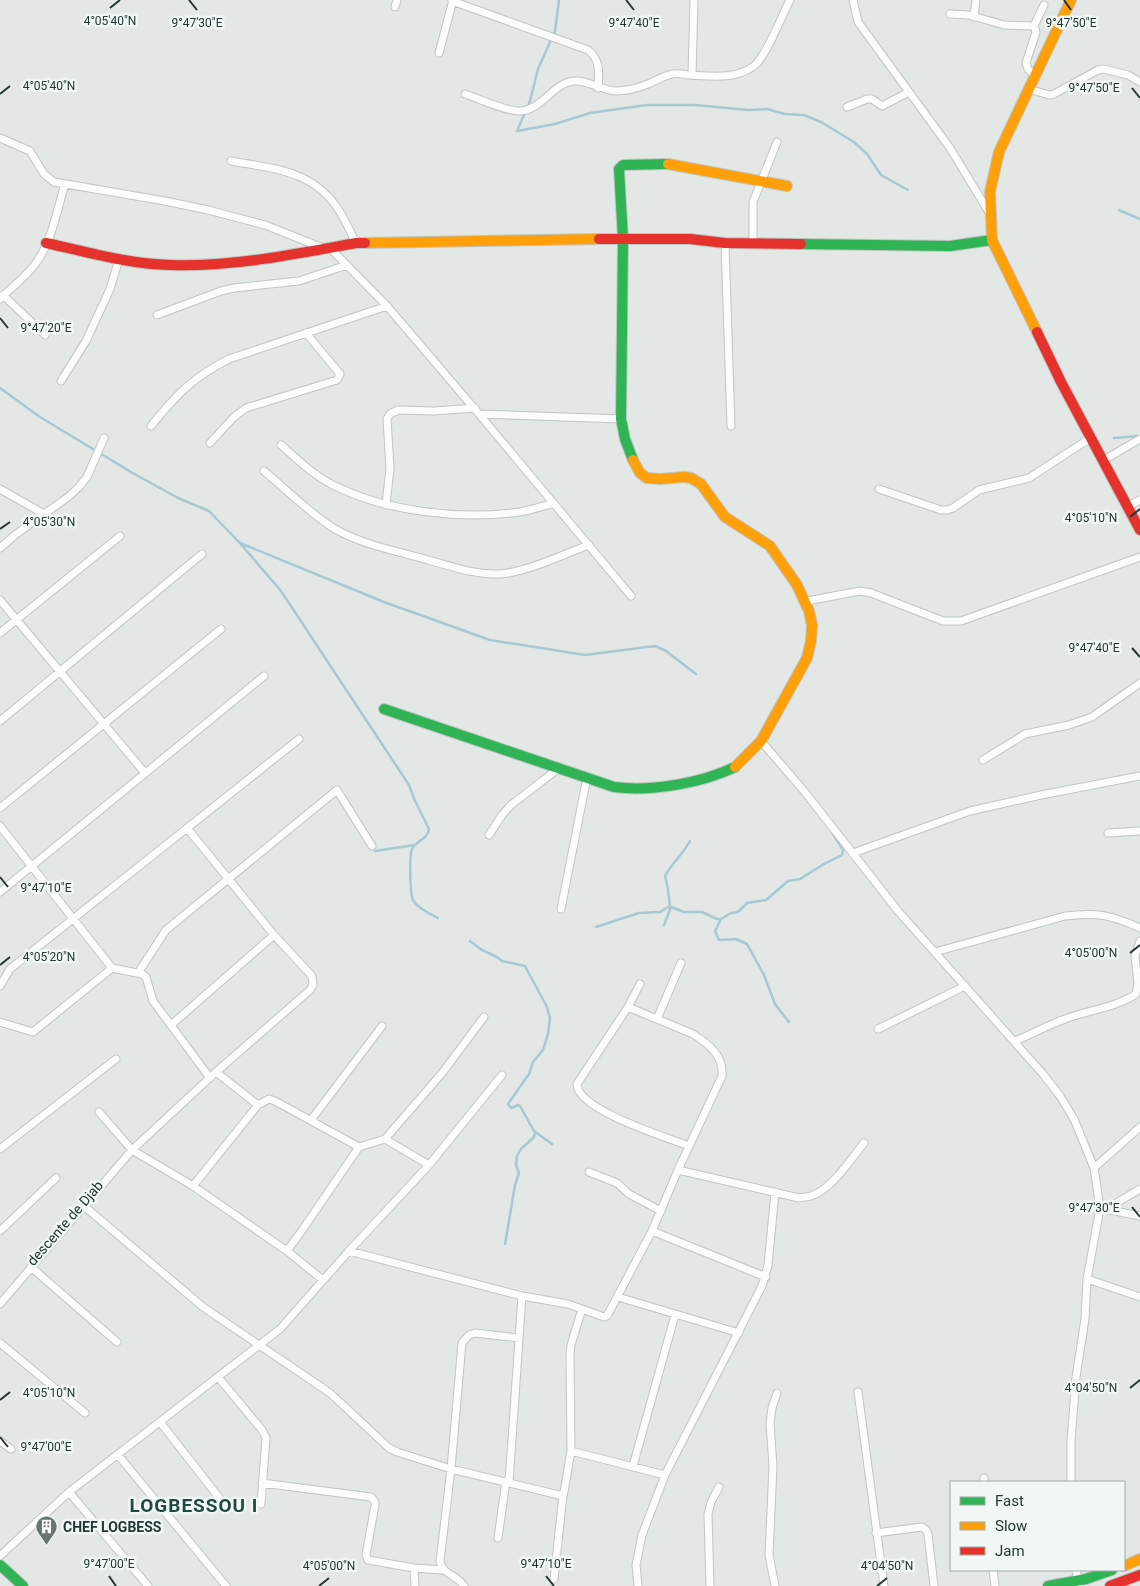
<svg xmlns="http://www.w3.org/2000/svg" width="1140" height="1586" viewBox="0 0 1140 1586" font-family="Roboto,sans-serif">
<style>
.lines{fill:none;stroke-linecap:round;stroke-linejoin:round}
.stream{stroke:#a8c8d2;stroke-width:2.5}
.street-casing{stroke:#c0c5c3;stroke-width:9}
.fast-casing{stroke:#bfc5c3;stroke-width:12}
.slow-casing{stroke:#bfc5c3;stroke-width:12}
.jam-casing{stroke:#bfc5c3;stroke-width:12}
.street{stroke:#fbfcfb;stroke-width:7}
.fast{stroke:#30b455;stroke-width:10}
.slow{stroke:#ff9f0a;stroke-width:10}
.jam{stroke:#e5322d;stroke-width:10}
.ticks{fill:none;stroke:#233834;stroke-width:2}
.labels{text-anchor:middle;stroke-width:5;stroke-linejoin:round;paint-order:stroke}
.street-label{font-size:14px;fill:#233834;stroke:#f1f7f4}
.poi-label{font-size:14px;font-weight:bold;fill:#233834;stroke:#f1f7f4;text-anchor:start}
.district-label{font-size:19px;font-weight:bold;letter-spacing:1px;fill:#224842;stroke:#f1f7f4}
.ticks-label{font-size:12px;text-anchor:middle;fill:#233834;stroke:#f1f7f4;stroke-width:5;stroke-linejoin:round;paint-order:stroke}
</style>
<rect width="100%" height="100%" fill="#e3e8e6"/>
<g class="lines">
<!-- stream -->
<path class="stream" d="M517,131L555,124L590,113L647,105H695L748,110L767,109L785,114L804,115L821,122L854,142L867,154L881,175L908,190
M517,131L530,101L538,69L555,31L559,0
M1119,210L1140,219
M0,388L40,417L131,472L178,498L209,511L239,542L281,591L409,785L415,801L429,829C427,840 417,840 412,849C409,855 410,894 413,900C417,908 430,914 438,918
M1114,438L1139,436
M240,543L384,602L490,640L585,655L655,646L666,651L696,674
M375,851L415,845
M664,925L671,907L684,912H702L717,919H721
M596,927L639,913L660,912L670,906C669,896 668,886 665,876C672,863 683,854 690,841
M470,941L482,950L497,957L502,961L525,966L547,1007L550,1018L548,1034L543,1050L533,1062L529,1074L508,1104L511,1108L518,1105L520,1106L534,1131L552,1144
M789,1022L775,1004L764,975L747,944L736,939L719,940L715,931L721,919L731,913L738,912L747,903L766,900L788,881L800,879L824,864L842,855L843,850L833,834
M505,1244L515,1185L519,1173L516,1165L517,1156L521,1149L534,1137L535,1132"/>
<defs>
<path id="street" d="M853,0L858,22L950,148L990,214
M452,1L588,50C601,60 599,74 598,88
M395,7L397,0
M950,14L969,15L1004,25L1034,26L1036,32L1026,63L1028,69L1035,76
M974,17L976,0
M1034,26L1044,5
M439,53L453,0
M692,75L694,0
M1029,89L1049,95L1054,94L1098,70L1104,69L1128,75L1140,82
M465,94C480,99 504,111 519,111C542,111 553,82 575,81C588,80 601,90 615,91C626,91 638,88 648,84C656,81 664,75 673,74C677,73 683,74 688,75C710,76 735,80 754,66C766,57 782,15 790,0
M847,107L867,99H872L882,106L909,92
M0,138L30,151L44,174L54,182L165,201L208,210L265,225L323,248
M231,161C275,169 314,170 340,212C346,222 351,233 356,243
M725,243L731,426
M753,243V202L777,142
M329,247L387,306L479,414L631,596
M3,295L45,335
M0,299C12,287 26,277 36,263C52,241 57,210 65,184
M157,315L221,291L234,288L299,281L347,265
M61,381L86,341L110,289L119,259
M479,414L621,419
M151,426C176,395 193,377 229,359L387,306
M210,443L234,417L246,408L337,380L340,374L306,333
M281,445C297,459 313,475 333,485C387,512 460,520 520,512C532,510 543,506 554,503
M1104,460L1140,439
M264,471C287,490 309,513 335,529C363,545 397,551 428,560C451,566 474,575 499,574C528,572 561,555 589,545
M0,489L44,514
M879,489L941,510H947L953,508L979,490L1029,478L1092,437
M386,505L390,468L387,419L390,414L398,410L434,411L475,408
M1128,506L1140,500
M0,548L15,535L68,497L78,488L87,477L104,438
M0,600L145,773
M807,601L860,591L871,593L943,621H961L1140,557
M0,633L120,536
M0,721L202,554
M761,741L804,791L898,911L1043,1074L1060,1096L1074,1119L1094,1168L1100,1208L1087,1279L1085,1319L1076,1377L1071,1441V1482
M983,760L1025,734L1069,725L1092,717L1140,683
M0,808L221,629
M0,826L112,968L142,974L146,977L153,1001L210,1078
M1108,833L1140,831
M489,835L502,815L511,805L559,768
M853,853L970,811L1041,795L1140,776
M0,892L264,676
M561,909L587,777
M935,952L1065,916C1097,912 1111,915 1140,928
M138,973L166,930L337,790L372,846
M640,984L628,1007L577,1084C577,1110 666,1137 689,1146
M0,986L10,969L299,739
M657,1019L681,963
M0,1022L33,1032L112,968
M171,1025L274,935
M878,1029L965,986
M1015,1041C1032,1034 1048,1025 1065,1019C1088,1010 1115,1008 1136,994L1138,984L1135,956L1140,941
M216,1072L258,1105
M99,1112L132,1150L193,1186L287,1251L323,1280
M311,1120L382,1026
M385,1139L429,1165
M0,1149L116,1059
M1094,1168L1140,1127
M678,1170L799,1198C803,1197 807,1197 811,1196C831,1190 851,1159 864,1143
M589,1172L617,1183L629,1194L661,1211
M193,1186L258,1105L269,1099L275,1101L359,1147
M84,1206L203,1307L330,1393L389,1448L397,1452L451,1469L559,1495H563L564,1492L571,1451L570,1355L571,1345L582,1309
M1100,1208L1140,1216
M1108,1208L1140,1189
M0,1231L56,1178
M652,1231L766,1277
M287,1251L303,1229L359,1147L385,1139L443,1072L484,1017
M349,1251L522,1296L568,1304L604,1317L607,1316L652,1231L678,1170L722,1076C724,1056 709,1044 693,1034L628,1007
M31,1267L117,1342
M1087,1279L1140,1297
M618,1297L739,1333
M0,1304L132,1150L216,1072L310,990L313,985L312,976L274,935L187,828
M0,1343L85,1413
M218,1377L262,1430L266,1438L261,1504
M858,1392L884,1586
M160,1422L224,1504
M0,1441L11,1449
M571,1451L665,1475
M118,1455L226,1586
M633,1466L675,1315
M984,1478V1482
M509,1482L522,1296
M262,1483L371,1497L375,1502V1505L366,1555L368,1560L414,1568L443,1570
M69,1492L148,1586
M876,1533L922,1527L926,1530L928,1534L934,1586
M498,1538L506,1481
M0,1556L69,1492L280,1329L349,1251L429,1165L502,1075
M414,1568L415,1586
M993,1570L995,1586
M1076,1570L1079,1586
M554,1579L563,1495
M464,1586C458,1575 442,1575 440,1561L451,1469L462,1343L469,1335L475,1333L519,1338
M638,1586L636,1565L642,1535L665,1475L762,1286L768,1265L775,1192
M710,1586L708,1514L711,1502L719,1487
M775,1586L769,1555L773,1466L770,1423L772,1408L777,1393"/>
<path id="fast" d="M801,244L950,246L992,240
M633,460L625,439L621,419L623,239L619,169L623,165L668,164
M384,709L614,787C651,792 702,783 735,767
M0,1565L23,1586
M1048,1586L1086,1579L1112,1570"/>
<path id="slow" d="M668,164L787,186
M365,243L599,239
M1037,332L992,240L990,192L999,152L1071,0
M633,460L640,473L647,478L660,479L684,477L691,478L701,484L725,517L770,546L797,585L809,611L812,625L811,641L807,658L761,741L735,767
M1124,1566L1140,1559"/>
<path id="jam" d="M599,239H690L725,243L801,244
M46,243C87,252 128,264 170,265C233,267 295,254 356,243H365
M1037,332L1061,382L1140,530
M1110,1586L1140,1575"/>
</defs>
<!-- street casing -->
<use href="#street" class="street-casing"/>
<!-- fast casing -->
<use href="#fast" class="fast-casing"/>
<!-- slow casing -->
<use href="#slow" class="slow-casing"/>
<!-- jam casing -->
<use href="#jam" class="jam-casing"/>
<!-- street -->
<use href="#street" class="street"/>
<!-- fast -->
<use href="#fast" class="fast"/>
<!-- slow -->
<use href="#slow" class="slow"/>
<!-- jam -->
<use href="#jam" class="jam"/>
</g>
<!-- ticks -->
<path class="ticks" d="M189,0L197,10M626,0L634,10M1064,0L1071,10M110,8L120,0M1132,88L1140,98M0,94L10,86M0,318L8,328M1130,517L1140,509M0,529L10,522M1132,648L1140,657M0,877L8,887M1130,953L1140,945M0,965L10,957M1132,1207L1140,1217M1130,1388L1140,1380M0,1400L10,1392M0,1437L8,1447M109,1576L116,1586M546,1576L554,1586M319,1586L329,1578M877,1586L887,1578"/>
<!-- icons -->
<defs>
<symbol id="building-pin" viewBox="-11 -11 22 30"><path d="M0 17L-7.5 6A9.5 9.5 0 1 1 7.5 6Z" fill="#667672" stroke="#f1f7f4"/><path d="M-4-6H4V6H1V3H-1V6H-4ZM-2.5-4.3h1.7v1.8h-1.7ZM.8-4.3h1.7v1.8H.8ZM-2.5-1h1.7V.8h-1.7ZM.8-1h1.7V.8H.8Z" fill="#fff"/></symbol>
</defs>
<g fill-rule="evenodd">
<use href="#building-pin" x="34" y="1514" width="25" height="34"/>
</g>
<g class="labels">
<!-- street labels -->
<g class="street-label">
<text transform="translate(65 1223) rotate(-49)" y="5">descente de Djab</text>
</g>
<!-- poi labels -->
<g class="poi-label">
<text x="63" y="1532">CHEF LOGBESS</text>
</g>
<!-- district labels -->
<g class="district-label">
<text x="194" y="1512">LOGBESSOU I</text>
</g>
</g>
<g class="ticks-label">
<text x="110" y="25">4°05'40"N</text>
<text x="634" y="27">9°47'40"E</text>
<text x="197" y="27">9°47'30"E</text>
<text x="1071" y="27">9°47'50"E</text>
<text x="49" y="90">4°05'40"N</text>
<text x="1094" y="92">9°47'50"E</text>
<text x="46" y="332">9°47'20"E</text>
<text x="1091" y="522">4°05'10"N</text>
<text x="49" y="526">4°05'30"N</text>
<text x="1094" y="652">9°47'40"E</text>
<text x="46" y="892">9°47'10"E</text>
<text x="1091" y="957">4°05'00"N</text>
<text x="49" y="961">4°05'20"N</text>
<text x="1094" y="1212">9°47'30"E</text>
<text x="1091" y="1392">4°04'50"N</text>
<text x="49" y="1397">4°05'10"N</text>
<text x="46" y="1451">9°47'00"E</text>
<text x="109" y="1568">9°47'00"E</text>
<text x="546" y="1568">9°47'10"E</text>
<text x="329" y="1570">4°05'00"N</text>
<text x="887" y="1570">4°04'50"N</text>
</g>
<!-- legend -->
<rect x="950" y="1481" width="175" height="90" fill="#f1f7f4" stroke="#9faba7"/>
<rect x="960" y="1497" width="25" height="8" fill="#30b455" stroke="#9faba7"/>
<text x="995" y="1506" font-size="15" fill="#233834">Fast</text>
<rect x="960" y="1522" width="25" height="8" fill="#ff9f0a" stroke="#9faba7"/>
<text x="995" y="1531" font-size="15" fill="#233834">Slow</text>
<rect x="960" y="1547" width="25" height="8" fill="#e5322d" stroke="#9faba7"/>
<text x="995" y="1556" font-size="15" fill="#233834">Jam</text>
</svg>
